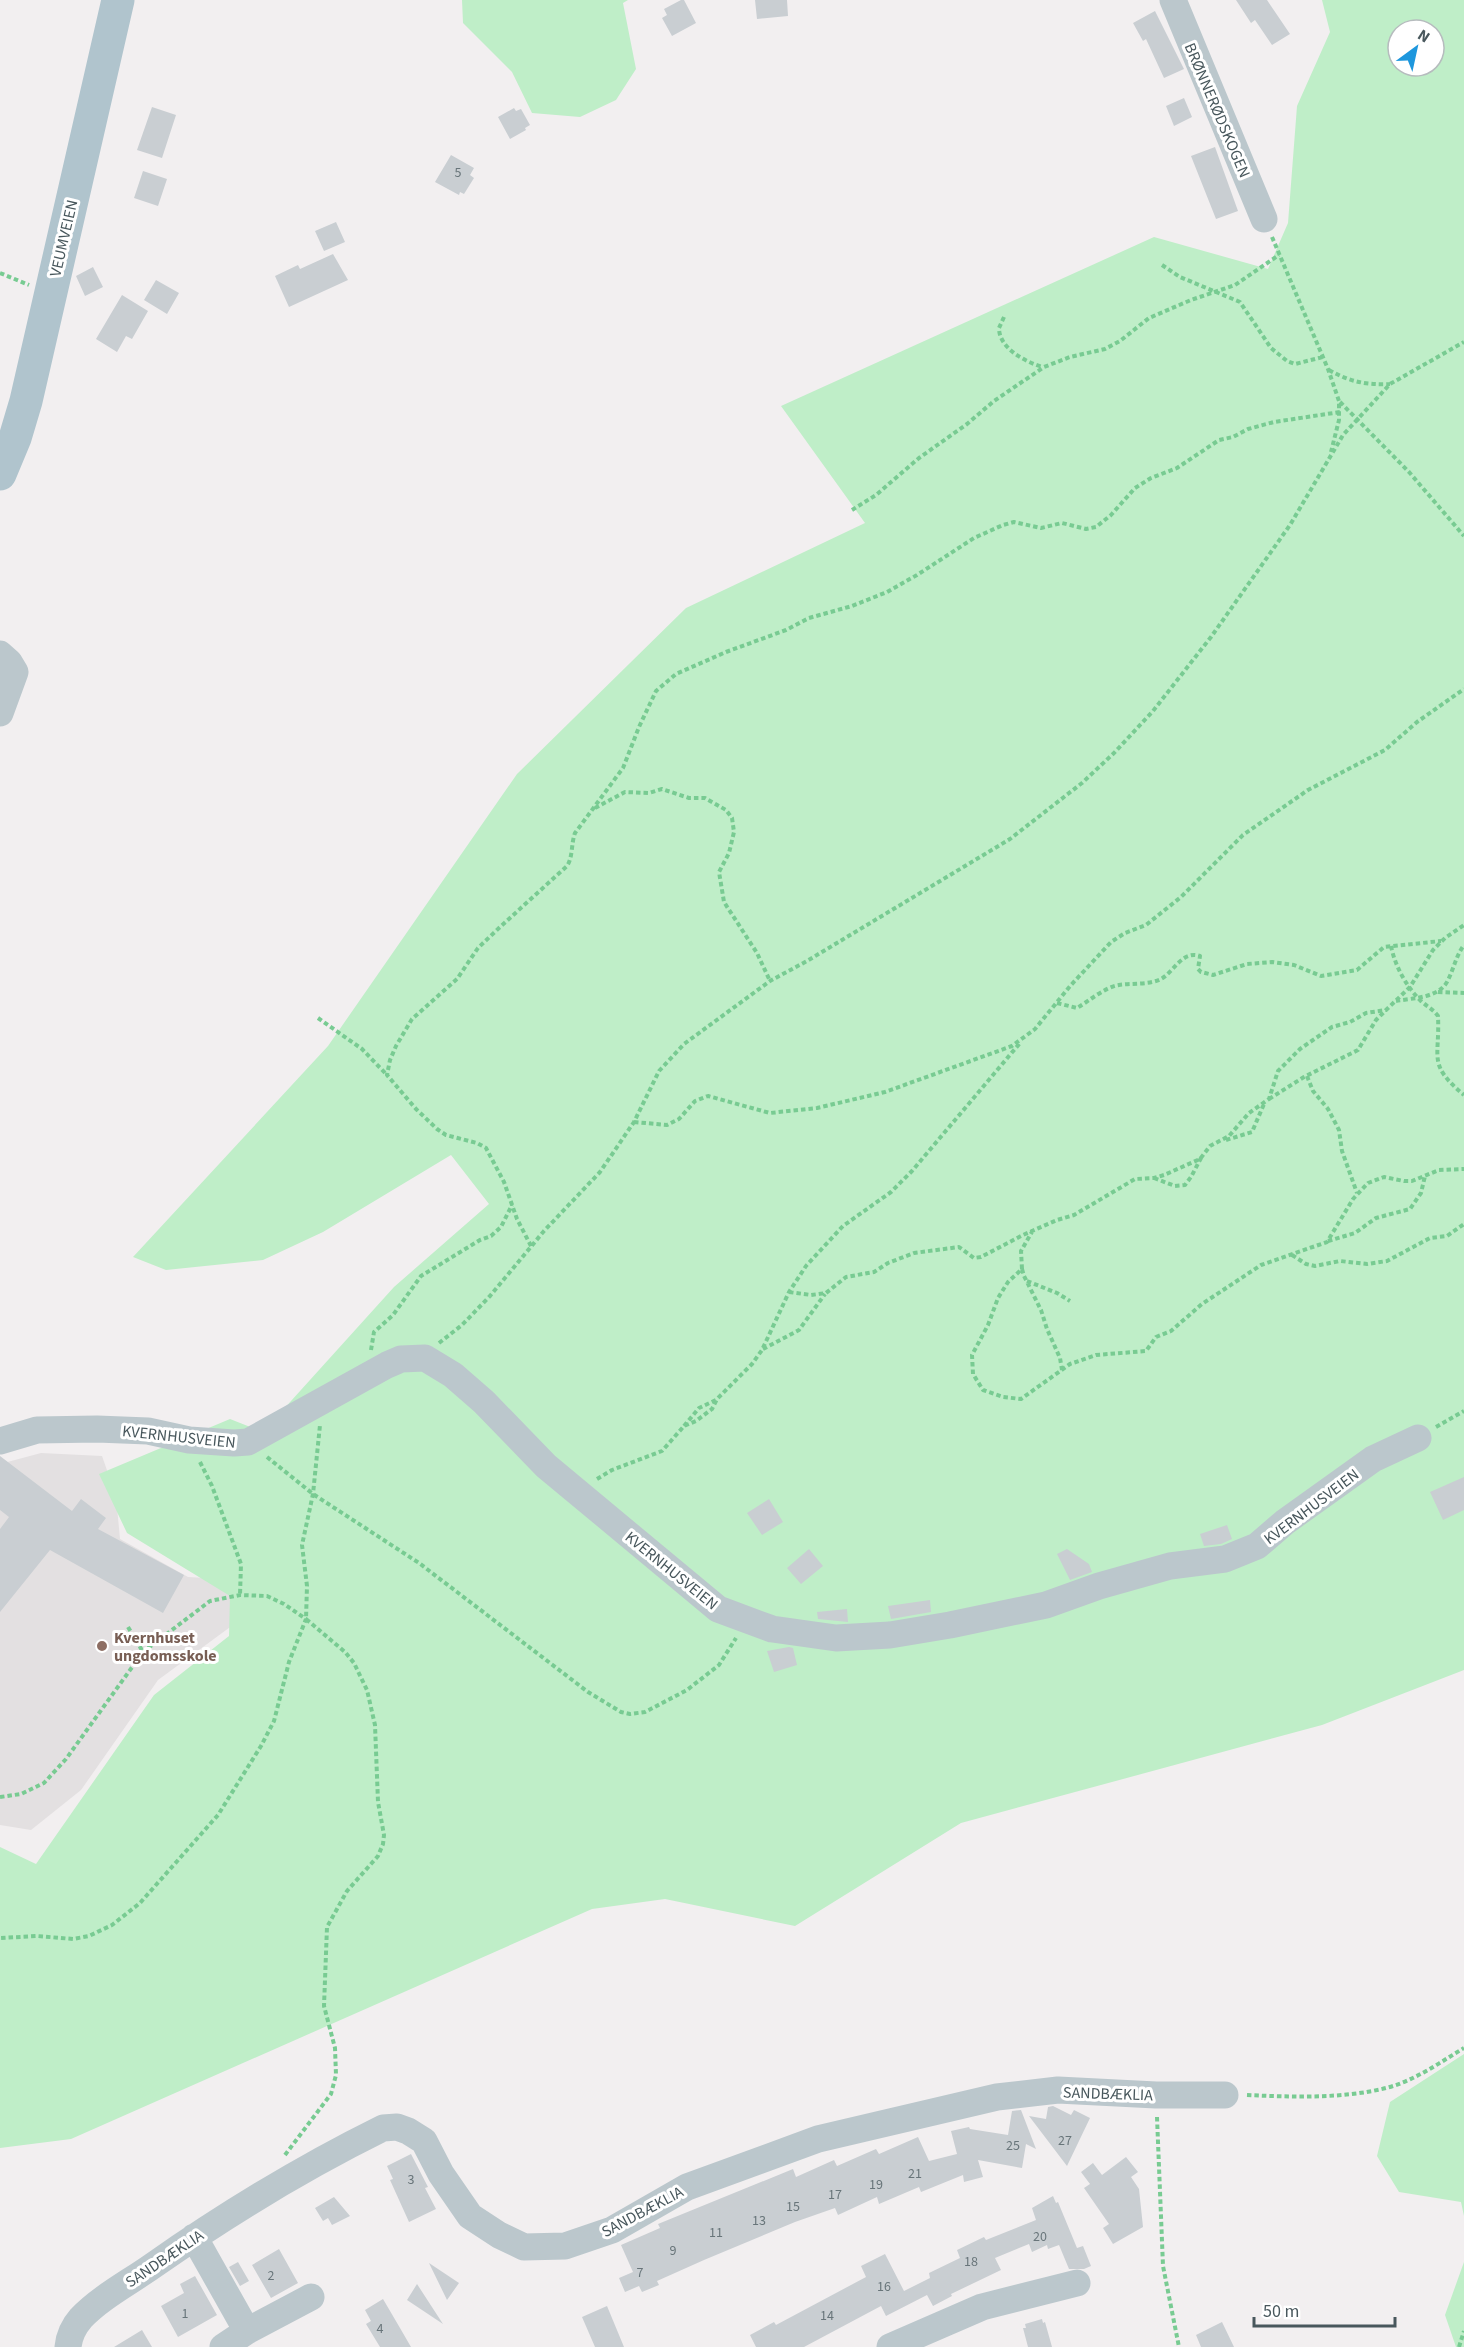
<svg xmlns="http://www.w3.org/2000/svg" width="1464" height="2347" viewBox="0 0 1464 2347" font-family="'Source Sans 3',sans-serif">
<style>
.education{fill:#e3e0e1}
.green{fill:#bfeec8;fill-rule:evenodd}
.building{fill:#c9ced2}
.lines{fill:none;stroke-linecap:round;stroke-linejoin:round}
.path{stroke:#78cb92;stroke-width:4;stroke-dasharray:4.5 3;stroke-linecap:butt}
.minor{stroke:#bbc7cc;stroke-width:27}
.major{stroke:#b0c4cd;stroke-width:33}
.education-dot{fill:#8d6e63;stroke:#fff;stroke-width:2}
.labels{text-anchor:middle;stroke-width:6;stroke-linejoin:round;paint-order:stroke}
.number-label{font-size:14px;fill:#68757a}
.street-label{font-size:16px;fill:#48575c;stroke:#fff}
.education-label{font-size:16px;font-weight:bold;fill:#785e54;stroke:#fff;text-anchor:start}
</style>
<rect width="100%" height="100%" fill="#f2eff0"/>
<!-- education -->
<path class="education" d="M41,1453L102,1456L116,1496L120,1539L188,1577L223,1579L252,1611L158,1680L81,1790L31,1830L0,1825V1464Z"/>
<!-- green -->
<path class="green" d="M462,0H628L623,3L636,69L616,100L580,117L532,113L512,72L463,23Z
M1322,0H1464V1670L1322,1725L961,1823L795,1926L665,1899L592,1909L71,2139L0,2148V1847L36,1864L154,1695L229,1636L230,1596L127,1533L99,1474L230,1419L263,1432L394,1287L489,1204L451,1155L323,1232L263,1260L166,1270L133,1257L328,1046L517,774L686,608L865,523L781,406L1154,237L1268,269L1288,223L1297,106L1330,32ZM1398,30H1434V66H1398Z
M1464,2054V2216L1461,2202L1399,2192L1377,2156L1390,2102Z
M1464,2262V2347H1456L1445,2315Z"/>
<!-- building -->
<path class="building" d="M681,0H684L696,23L672,36L662,18L667,15L664,9Z
M755,0H787L788,16L757,19Z
M1236,0H1267L1290,34L1272,45L1255,20L1251,23Z
M1155,11L1184,69L1164,78L1146,39L1143,41L1133,23Z
M1184,98L1192,117L1174,126L1166,106Z
M152,107L176,115L162,158L137,150Z
M514,108L516,111L521,109L530,125L525,128L526,130L510,139L498,117Z
M1215,147L1238,211L1216,219L1191,156Z
M451,155L474,168L470,175L474,178L464,194L460,192L459,195L435,182Z
M143,171L167,179L158,206L134,198Z
M336,222L345,242L324,251L315,231Z
M333,254L348,280L289,307L275,276L298,265L300,269Z
M93,267L103,287L85,296L76,276Z
M156,280L179,293L167,314L144,300Z
M122,295L148,311L132,339L126,336L117,352L96,339Z
M0,1456L72,1511L81,1499L106,1518L98,1529L184,1575L163,1613L50,1550L0,1612V1529L9,1517L0,1510Z
M1464,1477V1510L1443,1520L1430,1492Z
M769,1499L783,1522L762,1535L747,1513Z
M1227,1525L1232,1539L1221,1544L1204,1546L1200,1534Z
M809,1549L823,1566L801,1584L787,1568Z
M1067,1549L1089,1564L1092,1572L1070,1580L1057,1554Z
M930,1600L931,1612L891,1619L888,1606Z
M847,1609L848,1622L818,1619L817,1612Z
M789,1647L793,1648L797,1665L774,1672L767,1651Z
M1053,2106L1071,2115L1074,2110L1090,2118L1067,2166L1029,2116L1046,2119L1048,2107Z
M1021,2110L1036,2149L1026,2144L1022,2168L978,2160L983,2177L964,2182L963,2175L921,2192L919,2187L879,2204L877,2197L838,2215L835,2208L795,2222L704,2260L657,2281L659,2285L642,2292L639,2286L625,2292L619,2278L633,2272L621,2245L660,2228L658,2224L793,2169L796,2177L834,2160L837,2166L876,2149L879,2154L918,2137L929,2161L957,2154L951,2131L969,2127L970,2129L1008,2135L1012,2111Z
M411,2154L428,2187L425,2188L436,2209L409,2222L390,2180L393,2179L387,2166Z
M1126,2157L1138,2172L1131,2177L1139,2189L1143,2227L1113,2244L1103,2228L1109,2224L1084,2188L1090,2184L1081,2172L1093,2163L1102,2175Z
M1053,2196L1056,2203L1058,2202L1077,2248L1083,2246L1091,2266L1084,2269H1069L1059,2245L1048,2249L1047,2245L1032,2252L1029,2244L995,2258L1001,2270L951,2294L952,2296L933,2306L927,2295L886,2316L881,2306L804,2347H756L750,2335L774,2322L776,2325L866,2277L861,2266L885,2254L904,2291L930,2278L929,2273L960,2258L957,2250L984,2237L986,2240L1036,2220L1032,2208Z
M334,2197L350,2216L332,2225L328,2218L323,2221L315,2208Z
M279,2249L298,2283L271,2298L252,2265Z
M238,2262L249,2281L240,2286L229,2267Z
M429,2263L459,2283L447,2300Z
M195,2276L217,2315L178,2337L161,2306L184,2293L180,2284Z
M417,2284L443,2324L407,2300Z
M383,2299L400,2328L411,2347H380L366,2324L371,2321L365,2310Z
M607,2306L624,2347H595L582,2317Z
M1042,2319L1043,2323L1045,2322L1052,2347H1028L1023,2328H1026L1025,2324Z
M1222,2322L1234,2347H1201L1196,2335Z
M142,2330L152,2347H114Z"/>
<g class="lines">
<!-- path -->
<path class="path" d="M1272,237L1328,369L1339,401V420L1331,452
M1162,265L1180,277L1240,302L1271,348L1287,361L1295,364L1323,357
M0,273L29,285
M1004,317L999,328C999,348 1025,362 1043,367
M1329,370C1350,382 1366,385 1390,384
M1340,402L1409,472L1464,536
M852,510L876,495L919,458L967,424L994,401L1044,367L1070,357L1105,349L1120,341L1149,318L1191,300L1235,285L1279,255
M595,808L625,792L649,793L662,789L689,798H705L726,810L732,818L734,832L729,853L719,872L724,902L757,953L770,981
M1391,946C1395,966 1406,986 1420,1000C1426,1006 1433,1009 1438,1016C1440,1059 1427,1064 1464,1095
M1438,992L1464,993
M1396,1001C1413,998 1440,998 1448,980C1454,968 1456,956 1464,945
M1057,1003L1077,1008C1089,1001 1105,987 1119,985C1132,983 1149,985 1161,979C1174,972 1182,950 1200,956L1198,969L1201,972L1213,975L1247,964L1272,962L1294,965L1321,976L1357,970L1384,947L1441,941
M318,1018L362,1049L387,1075
M1307,1076L1313,1091L1328,1109L1339,1130L1342,1151L1357,1193
M1269,1099L1304,1077L1358,1050L1376,1020L1386,1010
M634,1122L667,1125L679,1119L695,1101L708,1096L770,1113L817,1108L885,1092L1012,1046L1035,1029L1071,985L1111,942L1125,933L1146,925L1181,897L1243,835L1308,790L1385,750L1417,722L1464,689
M1226,1140L1252,1132L1264,1104
M1154,1178L1175,1186L1185,1185L1191,1177L1201,1158
M1033,1230L1021,1251L1022,1269L1008,1282L998,1298L988,1325L972,1355L973,1374L983,1390L1003,1397L1021,1399L1070,1364L1096,1355L1146,1351L1156,1337L1171,1331L1202,1304L1261,1265L1327,1242L1353,1199L1368,1183L1384,1177L1404,1181H1412L1439,1170L1464,1169
M1328,1241L1355,1233L1376,1218L1410,1209L1421,1193L1425,1176
M531,1246L517,1219L504,1182L486,1148L477,1143L446,1135L437,1129L416,1109L387,1075L390,1060L396,1046L412,1019L457,979L478,948L499,928L567,866C573,857 571,844 575,833L623,768L639,727L656,691L676,674L726,652L786,630L809,618L852,606L887,592L917,575L974,538L1003,525L1014,522L1041,528L1062,523L1086,529L1096,527L1111,515L1135,488L1151,478L1177,468L1219,440L1233,437L1248,429L1274,422L1340,412
M1292,1255L1306,1264L1315,1266L1340,1261L1367,1264L1387,1261L1430,1238L1447,1236L1464,1224
M1022,1269L1024,1276L1041,1310L1047,1329L1060,1358L1062,1370
M1027,1281L1057,1293L1070,1301
M789,1292L811,1295L826,1293L846,1277L874,1272L888,1263L914,1253L959,1247L974,1258L981,1257L1023,1235L1057,1220L1074,1215L1135,1179L1154,1178L1164,1175L1200,1159L1210,1146L1229,1136L1249,1113L1269,1099L1278,1071L1300,1049L1332,1027L1350,1022L1366,1013L1386,1010L1410,987L1433,950L1445,938L1464,925
M439,1343L462,1325L490,1296L544,1231L600,1172L634,1122L659,1071L684,1044L770,981L807,961L1010,839L1082,783L1114,753L1153,711L1211,637L1290,525L1343,435L1390,384L1464,342
M763,1349L799,1330L825,1294
M371,1350L374,1332L393,1315L421,1276L480,1240L491,1236L501,1227L512,1205
M684,1426L699,1408L716,1400
M1436,1427L1464,1411
M267,1457L313,1494L419,1563L588,1692L621,1712L630,1714L645,1712L687,1690L719,1665L736,1638
M200,1462L212,1486L241,1564L240,1595
M597,1479L612,1470L662,1451L684,1426L696,1421L712,1409L717,1399L752,1364L762,1350L789,1292L806,1266L843,1226L891,1192L912,1171L1020,1043
M128,1627L143,1652
M0,1797L21,1794L44,1783L66,1759L143,1652L210,1601L240,1595L267,1596L284,1604L306,1619L289,1662L274,1721L261,1746L218,1815L140,1903L112,1925L89,1936L73,1939L37,1936L0,1938
M1247,2095C1292,2097 1342,2099 1386,2088C1414,2081 1439,2063 1464,2048
M1157,2117L1163,2266L1179,2347
M285,2155L331,2094L336,2075L335,2048L324,2006L327,1927L347,1891L378,1856L383,1844L384,1835L378,1802L375,1725L367,1690L354,1663L345,1652L306,1619L307,1586L302,1545L313,1494L320,1425
M1459,2347L1464,2331"/>
<!-- minor -->
<path class="minor" d="M1173,0L1264,219
M0,654L9,662L15,672L0,713
M0,1441L37,1430L97,1429L148,1431L189,1440L234,1443L248,1442L387,1365L401,1359L425,1358L453,1375L484,1402L546,1466L718,1609L772,1629L836,1638L890,1635L950,1625L1046,1605L1099,1586L1170,1566L1225,1559L1257,1546L1285,1522L1373,1459L1418,1438
M194,2237L247,2331
M68,2347C69,2337 74,2326 81,2318C100,2298 128,2283 151,2267C225,2215 302,2168 383,2128L397,2127L408,2131L424,2141L441,2174L470,2216L499,2235L524,2247L565,2246L612,2230L687,2187L818,2139L997,2097L1058,2090L1156,2095H1225
M223,2347L247,2331L311,2297
M890,2347L982,2307L1077,2283"/>
<!-- major -->
<path class="major" d="M0,474L15,438L26,401L118,0"/>
</g>
<!-- markers -->
<circle class="education-dot" cx="102" cy="1646" r="6"/>
<g class="labels">
<!-- number labels -->
<g class="number-label">
<text x="458" y="177">5</text>
<text x="1065" y="2145">27</text>
<text x="1013" y="2150">25</text>
<text x="915" y="2178">21</text>
<text x="411" y="2184">3</text>
<text x="876" y="2189">19</text>
<text x="835" y="2199">17</text>
<text x="793" y="2211">15</text>
<text x="759" y="2225">13</text>
<text x="716" y="2237">11</text>
<text x="1040" y="2241">20</text>
<text x="673" y="2255">9</text>
<text x="971" y="2266">18</text>
<text x="640" y="2277">7</text>
<text x="271" y="2280">2</text>
<text x="884" y="2291">16</text>
<text x="185" y="2318">1</text>
<text x="827" y="2320">14</text>
<text x="380" y="2333">4</text>
</g>
<!-- street labels -->
<g class="street-label">
<text transform="translate(1218 110) rotate(67)" y="6">BRØNNERØDSKOGEN</text>
<text transform="translate(63 238) rotate(-77)" y="6">VEUMVEIEN</text>
<text transform="translate(179 1436) rotate(6)" y="6">KVERNHUSVEIEN</text>
<text transform="translate(1311 1506) rotate(-37)" y="6">KVERNHUSVEIEN</text>
<text transform="translate(672 1570) rotate(39)" y="6">KVERNHUSVEIEN</text>
<text transform="translate(1108 2093) rotate(2)" y="6">SANDBÆKLIA</text>
<text transform="translate(642 2211) rotate(-28)" y="6">SANDBÆKLIA</text>
<text transform="translate(164 2258) rotate(-34)" y="6">SANDBÆKLIA</text>
</g>
<!-- education labels -->
<g class="education-label">
<text x="114" y="1643">Kvernhuset<tspan x="114" dy="18">ungdomsskole</tspan></text>
</g>
</g>
<!-- north arrow -->
<g transform="translate(1416 48) rotate(33)"><circle r="28" fill="#ffffff" stroke="#b6bcbe" stroke-width="1.5"/>
<path d="M0-4.5L10 22L0 15L-10 22Z" fill="#1e97dd"/>
<text y="-9" font-size="16" font-weight="bold" text-anchor="middle" fill="#48575c">N</text>
</g>
<!-- scale -->
<path d="M1254 2317v9h141v-9" fill="none" stroke="#48575c" stroke-width="3"/>
<text x="1263" y="2317" font-size="18" fill="#48575c" stroke="#ffffff" stroke-width="4.5" paint-order="stroke">50 m</text>
</svg>
